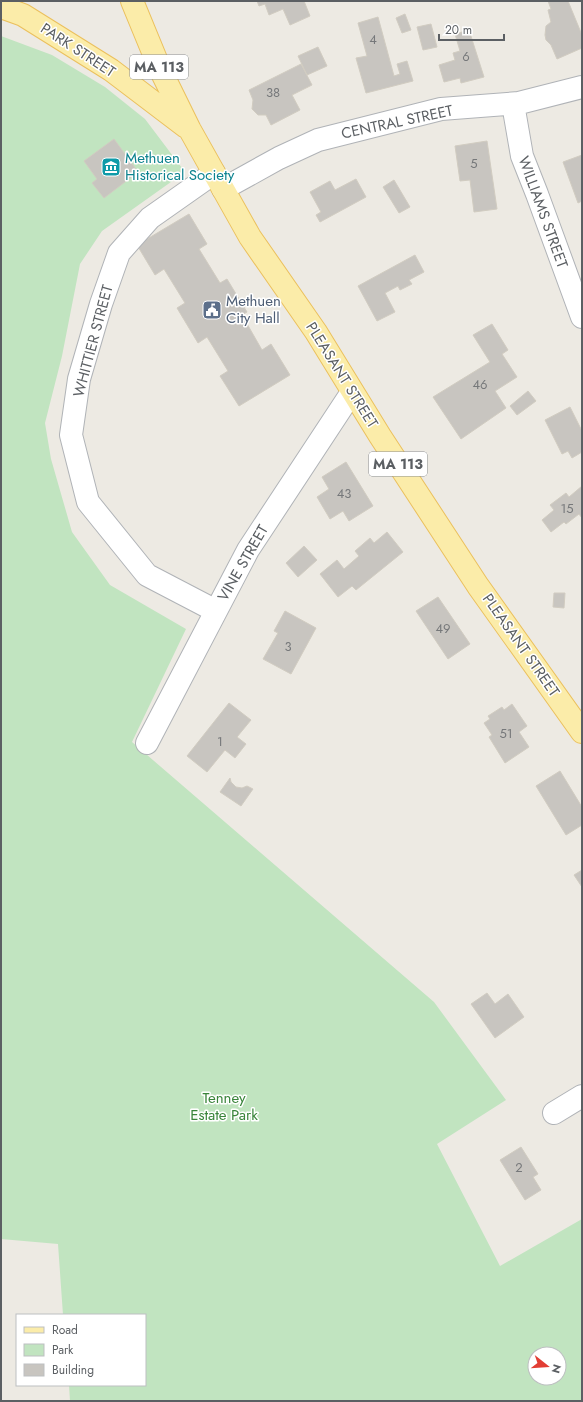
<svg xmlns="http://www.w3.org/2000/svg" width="583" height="1402" viewBox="0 0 583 1402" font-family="Jost,sans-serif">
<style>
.green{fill:#c1e4c0;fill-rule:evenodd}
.building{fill:#c8c5c0;stroke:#d1ccc1}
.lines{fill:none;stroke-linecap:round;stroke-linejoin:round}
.minor-casing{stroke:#b0b3b7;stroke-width:24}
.major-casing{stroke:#ebc05d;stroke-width:24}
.minor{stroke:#fff;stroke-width:22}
.major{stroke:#fbeca9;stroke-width:22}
.labels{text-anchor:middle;stroke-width:3;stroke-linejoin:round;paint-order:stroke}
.number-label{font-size:13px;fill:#76787a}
.shield{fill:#fff;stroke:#8c8f92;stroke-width:1}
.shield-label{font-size:14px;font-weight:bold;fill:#5b5f63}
.street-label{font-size:15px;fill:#5b5f63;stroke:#fff}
.culture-label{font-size:15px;fill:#0d838f;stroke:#fff;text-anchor:start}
.service-label{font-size:15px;fill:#4e5e75;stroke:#fff;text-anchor:start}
.park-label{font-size:15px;fill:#39843a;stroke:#fff}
</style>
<rect width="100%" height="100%" fill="#edeae3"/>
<!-- green -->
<path class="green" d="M1,36L52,55L105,87L145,119L185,172L102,231L80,264L62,356L45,423L51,459L72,532L110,585L186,629L132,742L434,1002L506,1100L437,1144L500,1266L582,1219V1401H70L69,1385H145V1315H63L58,1244L1,1239ZM535,1354H559V1378H535Z"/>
<!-- building -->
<path class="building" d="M257,1H304L310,16L290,25L283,9L269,15L265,4L259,6Z
M548,1H568L582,35V48L557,59L551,45L546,40L545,35L546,26L551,22L548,10L551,9Z
M405,14L411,30L402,33L396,18Z
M378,17L394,76L400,74L397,64L407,61L413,81L366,93L356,58L367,56L358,23Z
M431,24L437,47L423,50L417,27Z
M469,30L484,77L461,83L460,78L444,82L439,65L455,60L453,53L460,51L455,34Z
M318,47L327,66L307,75L298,56Z
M301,64L312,85L292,95L300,110L271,125L266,115H258L252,109L253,100L249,90Z
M114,139L138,172L104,198L92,183L97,179L84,161Z
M487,141L497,209L474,212L470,180L460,181L455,146Z
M582,155V201L578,203L563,162Z
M356,179L366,197L320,222L316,215L321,212L310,192L330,181L335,190Z
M394,180L410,207L399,213L383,187Z
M189,214L207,244L199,249L220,283L227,279L247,312L242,315L262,350L271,344L290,375L239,406L220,376L228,371L207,337L198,343L177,308L185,303L164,269L155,275L137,245Z
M415,255L424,272L409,280L412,284L400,290L398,286L385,293L395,312L377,321L358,286Z
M492,324L508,350L502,354L517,377L495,391L506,408L461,439L433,397L490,362L473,335Z
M528,391L536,401L517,415L510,406Z
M570,407L582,431V452L572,458L568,451L562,454L545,420Z
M346,462L373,506L349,521L343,511L330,519L317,497L329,489L322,477Z
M582,486V518L579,514L566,524L564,522L551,532L542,520L554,510L550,505L566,493L569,497Z
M387,532L403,552L356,590L352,586L338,597L320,574L337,560L344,569L359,556L355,551L370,538L374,543Z
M304,546L317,560L298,577L286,563Z
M554,593H565L564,608L553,607Z
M438,597L470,644L448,659L416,611Z
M285,611L316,628L291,674L263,659L278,633L274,631Z
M229,703L251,720L237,737L246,744L235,758L225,750L207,772L187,756Z
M512,704L527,726L519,732L529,747L505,763L489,737L492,735L484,723L490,719L488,716L502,707L504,710Z
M560,771L582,807V825L566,835L536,786Z
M230,778L231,782L236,787L242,788L247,786L253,789L241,806L220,792Z
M582,870V887L574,875Z
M487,993L495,1004L508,994L524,1017L495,1038L471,1004Z
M521,1147L538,1174L533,1177L541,1190L525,1200L500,1160Z"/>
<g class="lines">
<defs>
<path id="minor" d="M513,104L522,156L537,194L582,317
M214,173L150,218L119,253L101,304L79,379L71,435L88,502L147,575L216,611
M223,189L279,158L318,140L441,109L519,103L582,87
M147,743L248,550L352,392
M554,1113L582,1096"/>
<path id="major" d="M132,1L160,69L190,130L250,237L316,332L380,436L478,586L582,732
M1,7L23,15L111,70L186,127"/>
</defs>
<!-- minor casing -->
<use href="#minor" class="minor-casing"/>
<!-- major casing -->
<use href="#major" class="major-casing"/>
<!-- minor -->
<use href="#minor" class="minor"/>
<!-- major -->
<use href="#major" class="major"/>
</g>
<!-- icons -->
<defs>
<symbol id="museum-square" viewBox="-11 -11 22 22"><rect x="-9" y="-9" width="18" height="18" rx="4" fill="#0f9aa8" stroke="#fff"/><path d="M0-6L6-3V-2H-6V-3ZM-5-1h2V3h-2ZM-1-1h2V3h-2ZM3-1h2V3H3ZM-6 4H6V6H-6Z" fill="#fff"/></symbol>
<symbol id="civic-square" viewBox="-11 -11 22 22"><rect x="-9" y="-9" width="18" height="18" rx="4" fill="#5c6f8a" stroke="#fff"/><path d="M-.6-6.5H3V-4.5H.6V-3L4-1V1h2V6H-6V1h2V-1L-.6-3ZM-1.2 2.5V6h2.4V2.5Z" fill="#fff"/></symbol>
</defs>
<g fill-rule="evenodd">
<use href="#museum-square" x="100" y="156" width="22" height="22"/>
<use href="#civic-square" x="201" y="299" width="22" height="22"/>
</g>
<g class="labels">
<!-- number labels -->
<g class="number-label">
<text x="373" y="44">4</text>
<text x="466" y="61">6</text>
<text x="273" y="97">38</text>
<text x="474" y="168">5</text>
<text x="480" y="389">46</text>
<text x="344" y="498">43</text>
<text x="567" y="513">15</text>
<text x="443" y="633">49</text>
<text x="288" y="651">3</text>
<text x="506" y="738">51</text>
<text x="220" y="746">1</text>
<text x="519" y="1172">2</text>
</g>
<!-- shield labels -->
<g class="shield">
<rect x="130" y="55" width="58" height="24" rx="3"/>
<rect x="369" y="452" width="58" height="24" rx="3"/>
</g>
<g class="shield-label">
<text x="159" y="72">MA 113</text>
<text x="398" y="469">MA 113</text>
</g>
<!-- street labels -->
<g class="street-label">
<text transform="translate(78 50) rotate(33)" y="5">PARK STREET</text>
<text transform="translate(397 122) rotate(-12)" y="5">CENTRAL STREET</text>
<text transform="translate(543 212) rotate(70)" y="5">WILLIAMS STREET</text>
<text transform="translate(93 341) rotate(-75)" y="5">WHITTIER STREET</text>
<text transform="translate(342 375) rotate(58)" y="5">PLEASANT STREET</text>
<text transform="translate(243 563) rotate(-60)" y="5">VINE STREET</text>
<text transform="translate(521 645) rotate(55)" y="5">PLEASANT STREET</text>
</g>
<!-- culture labels -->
<g class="culture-label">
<text x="125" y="163">Methuen<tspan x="125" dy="17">Historical Society</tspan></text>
</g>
<!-- service labels -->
<g class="service-label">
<text x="226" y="306">Methuen<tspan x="226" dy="17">City Hall</tspan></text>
</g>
<!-- park labels -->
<g class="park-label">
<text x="224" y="1103">Tenney<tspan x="224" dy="17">Estate Park</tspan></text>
</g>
</g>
<!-- border -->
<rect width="583" height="1402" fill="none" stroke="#5b5f63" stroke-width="4"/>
<!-- legend -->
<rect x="16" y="1314" width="130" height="72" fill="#ffffff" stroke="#bdbfc1"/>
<rect x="24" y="1327" width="20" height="6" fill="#fbeca9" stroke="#bdbfc1"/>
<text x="52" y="1334" font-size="12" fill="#5b5f63">Road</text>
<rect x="24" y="1344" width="20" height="12" fill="#c1e4c0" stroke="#bdbfc1"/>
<text x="52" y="1354" font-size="12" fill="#5b5f63">Park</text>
<rect x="24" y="1364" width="20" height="12" fill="#c8c5c0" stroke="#bdbfc1"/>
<text x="52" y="1374" font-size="12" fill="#5b5f63">Building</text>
<!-- north arrow -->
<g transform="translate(547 1366) rotate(107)"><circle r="19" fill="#ffffff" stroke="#bdbfc1"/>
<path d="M0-3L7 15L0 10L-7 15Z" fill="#e23e34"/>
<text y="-6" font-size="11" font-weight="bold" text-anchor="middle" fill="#5b5f63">N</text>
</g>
<!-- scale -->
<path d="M439 34v6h65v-6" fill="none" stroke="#5b5f63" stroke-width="2"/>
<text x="445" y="34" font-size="12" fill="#5b5f63" stroke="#ffffff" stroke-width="3" paint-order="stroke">20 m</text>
</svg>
